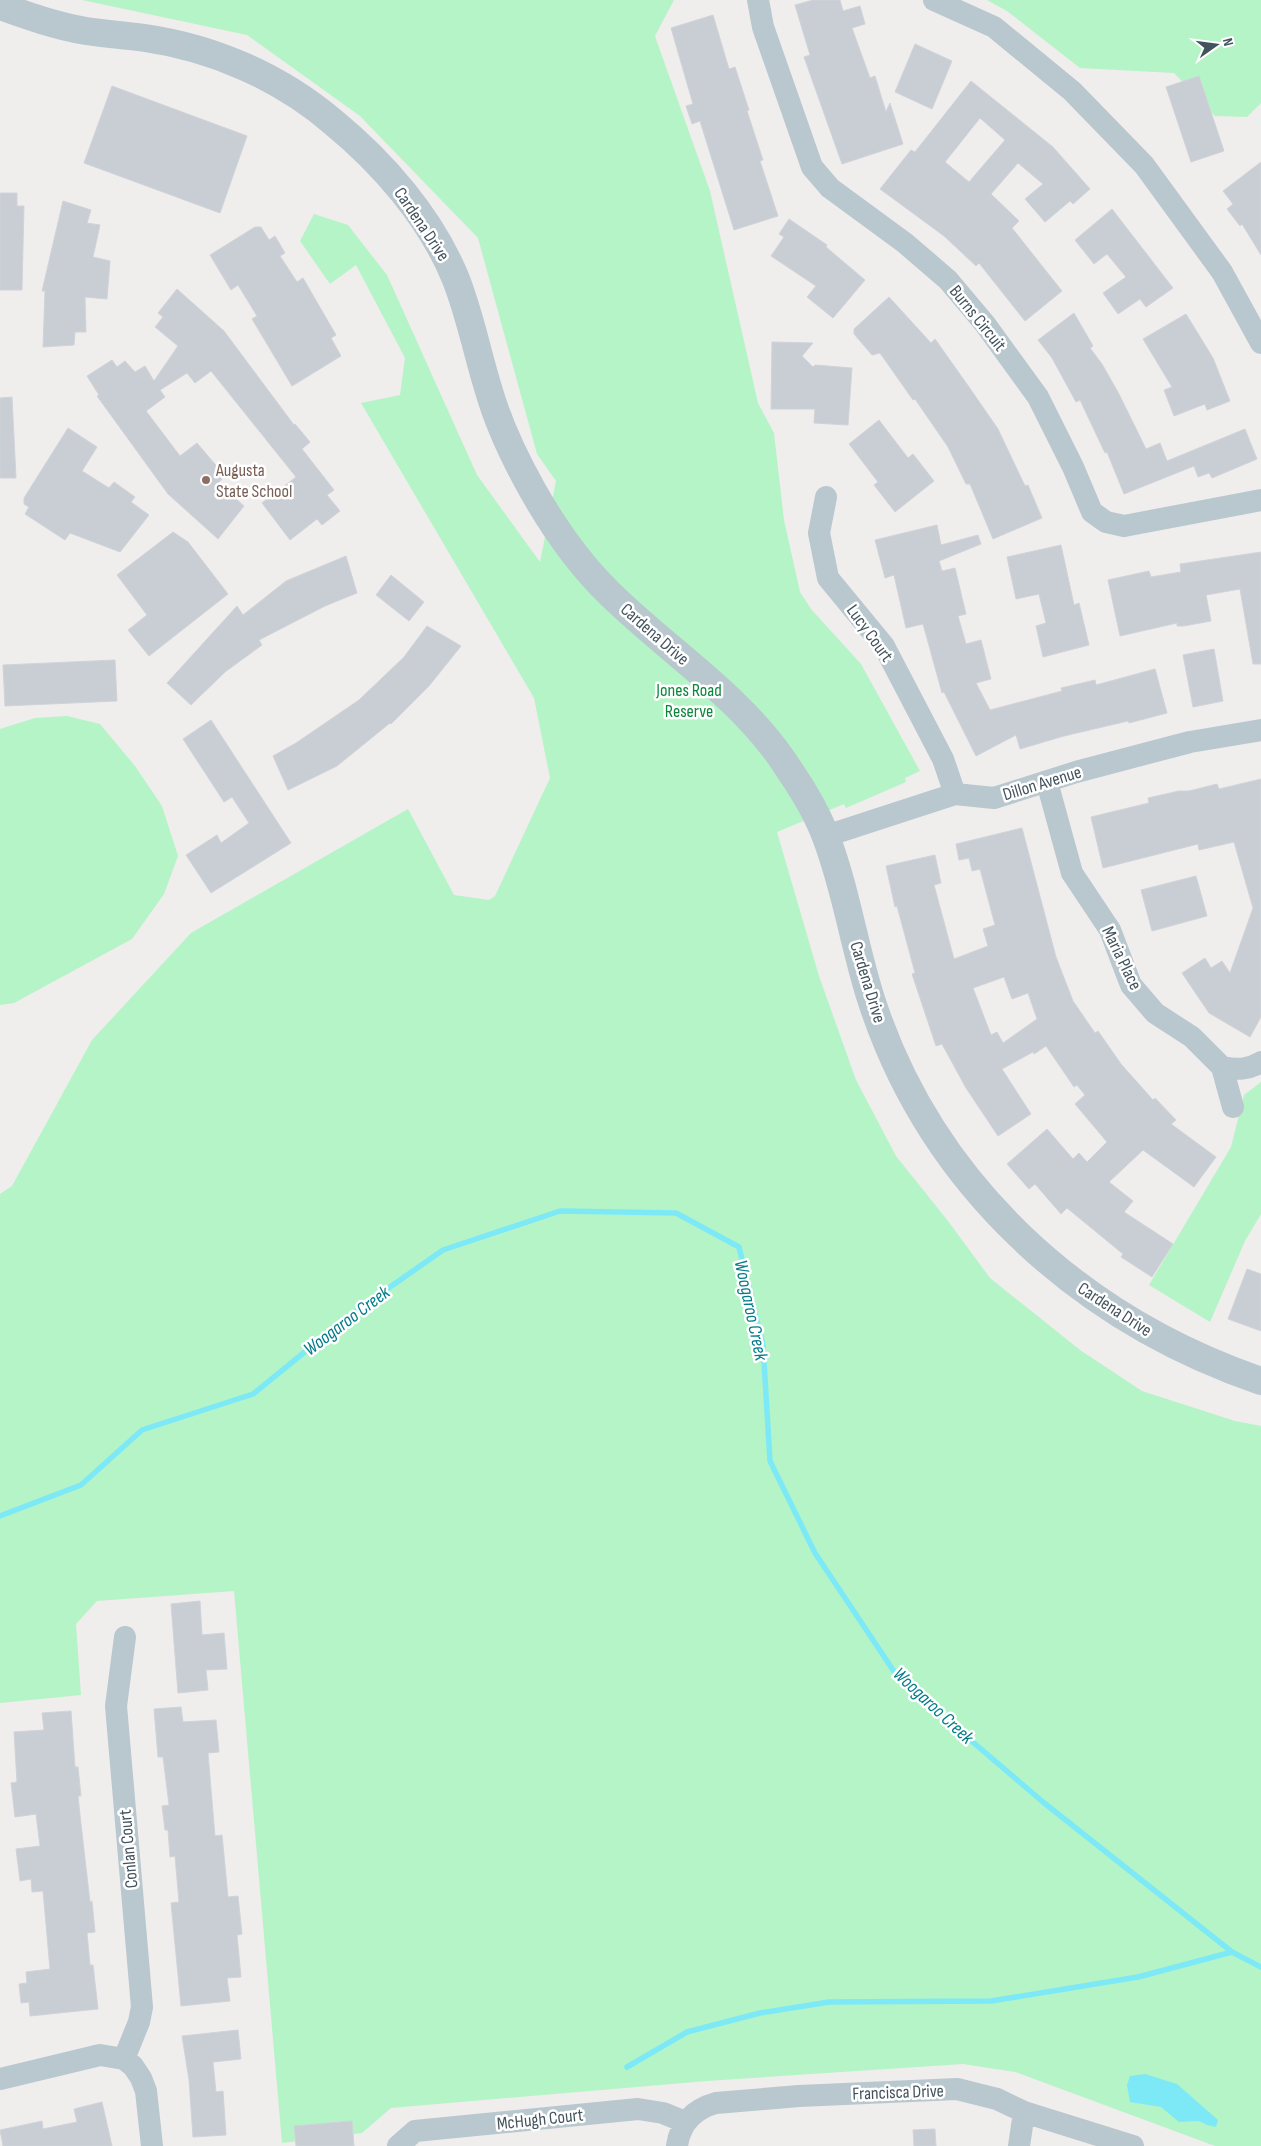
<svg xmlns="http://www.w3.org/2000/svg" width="1261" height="2146" viewBox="0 0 1261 2146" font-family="'Sofia Sans Condensed',sans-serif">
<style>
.green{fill:#b5f4c7}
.water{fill:#7de9f6}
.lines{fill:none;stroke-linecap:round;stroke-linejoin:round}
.stream{stroke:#7de9f6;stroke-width:5.5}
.building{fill:#c8ced3;stroke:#d0d4da;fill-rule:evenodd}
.minor{stroke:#b9c7ce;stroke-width:22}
.tertiary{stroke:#b9c7ce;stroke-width:28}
.education-dot{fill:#8d6e63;stroke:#fff;stroke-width:2}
.labels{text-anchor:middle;stroke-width:5;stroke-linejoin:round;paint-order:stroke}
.street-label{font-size:18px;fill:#43535d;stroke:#fff}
.education-label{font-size:18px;fill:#785e54;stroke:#fff;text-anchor:start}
.park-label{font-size:18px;fill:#0c863d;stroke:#fff}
.water-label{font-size:19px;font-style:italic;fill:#047c8a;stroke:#fff}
</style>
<rect width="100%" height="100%" fill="#f0eded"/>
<!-- green -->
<path class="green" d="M82,0H674L655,36L710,191L758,403L774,433L784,520L800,592L811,609L861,664L920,771L905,778L906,782L846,808L844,804L777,832L819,976L856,1080L896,1156L948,1221L990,1278L1080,1350L1142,1391L1235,1421L1261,1426V2146H1215L1015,2072L963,2064L707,2081L391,2108L362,2133L282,2143L234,1591L97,1601L76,1624L81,1695L0,1703V1194L12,1186L92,1040L191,933L408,809L454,895L489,900L495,896L550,778L534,698L361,403L400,395L405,358L356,265L330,284L300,241L314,214L348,225L387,275L477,475L540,562L556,481L537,454L478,238L360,116L247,35Z
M987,0H1261V103L1247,117L1215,116L1174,73L1080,68L1007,11Z
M67,716L100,724L135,766L162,806L178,856L164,894L132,939L14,1003L0,1005V729L35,718Z
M1261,1082V1214L1245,1241L1210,1322L1149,1285L1231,1147L1244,1095Z"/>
<!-- water -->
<path class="water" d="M1145,2074L1177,2084L1218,2120L1216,2127L1207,2125L1199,2121L1179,2122L1161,2107L1130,2102L1127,2085L1130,2076Z"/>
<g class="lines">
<!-- stream -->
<path class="stream" d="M0,1516L81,1485L142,1430L253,1394L350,1315L443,1250L560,1211L676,1213L739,1247L763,1345L770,1461L815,1553L899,1679L1043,1802L1232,1952L1261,1967
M627,2067L687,2032L760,2013L829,2002L991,2001L1138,1977L1232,1952"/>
</g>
<!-- building -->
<path class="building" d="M813,0H840L843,11L860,6L865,24L852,28L870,78L875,76L886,112L890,103L903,144L842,164L804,57L810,55L795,5Z
M713,15L729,69L735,67L749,110L747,111L763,160L760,161L778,216L734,230L700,121L692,124L686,106L693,104L671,28Z
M915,44L952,61L932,109L895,92Z
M1199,76L1224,151L1191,162L1166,87Z
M971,81L1053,147L1090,189L1073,204L1070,201L1045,222L1025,199L1043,184L1018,163L991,194L1019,221L1012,228L1062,291L1025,321L979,263L976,266L944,236L880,189L911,150L915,152ZM980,118L1005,140L969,182L945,162Z
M112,86L247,136L220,213L84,163Z
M1261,162V255L1242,224L1240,226L1227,209L1233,204L1223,191Z
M0,193H17V206H24L22,290H0Z
M63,201L91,210L87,223L100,225L93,257L110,261L107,299L85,297L86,332H75L74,345L43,347L45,291H42Z
M1112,209L1173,288L1146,307L1140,299L1118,314L1103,293L1126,277L1107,254L1094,264L1075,240Z
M789,219L827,245L826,247L865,280L833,318L807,297L816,286L771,256L784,237L779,234Z
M255,227H261L269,240L275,236L285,253L280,256L297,282L303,278L336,335L331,338L341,356L292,386L252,319L257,316L238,285L231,290L210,255Z
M177,289L224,331L294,425L295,424L310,442L302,449L334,490L327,495L340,511L322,525L317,519L290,540L262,503L296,477L211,371L195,383L187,373L160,390L165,397L146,411L180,456L197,443L225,476L218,483L244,506L218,539L168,494L97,396L99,395L87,376L112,360L117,367L125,361L135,372L145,366L154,381L178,346L155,327L163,317L158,313Z
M889,297L931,343L935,339L969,387L998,429L1025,486L1028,485L1042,518L993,539L970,484H966L948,447L915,399L913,400L880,353L872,355L854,334V329Z
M1074,313L1093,346L1090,348L1102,364L1119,394L1146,449L1160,443L1167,461L1245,429L1257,459L1212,478L1209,473L1198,477L1194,466L1124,494L1107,452L1105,453L1080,400L1076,402L1052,358L1038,340Z
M1186,314L1213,358L1230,401L1207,410L1205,404L1174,416L1164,390L1172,387L1143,339Z
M772,342L813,343L802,356L813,367L815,365L852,368L848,425L814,423L815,409H771Z
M12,397L16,478H0V398Z
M879,420L908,458L913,454L934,481L895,512L874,485L878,482L849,444Z
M68,428L97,447L82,471L109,488L114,482L135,497L131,502L149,515L120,552L70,533L65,540L25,514L29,507L24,504V498Z
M937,525L941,545L978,535L981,544L939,561L942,571L955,568L966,614L958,616L966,644L981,640L991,679L976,683L990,710L1062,691L1061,688L1095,680L1096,685L1155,669L1167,713L1129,723L1128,721L1064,736L1020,749L1016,735L976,756L944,692L942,693L923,624L906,628L894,575L885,578L875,540Z
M173,532L188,542L228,594L149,656L128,630L147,615L117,575Z
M1061,545L1074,605L1079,603L1089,645L1043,657L1036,626L1046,623L1039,594L1016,599L1007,557Z
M1261,552V664H1253L1240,589L1206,595L1211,621L1184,626H1177V623L1120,636L1108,580L1149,571L1151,577L1181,572L1180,564Z
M346,556L357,593L325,606L259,640L262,645L225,672L191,705L167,683L237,606L243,615L286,581Z
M391,575L424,602L409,621L376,595Z
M427,626L461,646L429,686L391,724L390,723L337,766L288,790L273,756L296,743L359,700L404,657Z
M1214,649L1223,701L1193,707L1183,655Z
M115,660L117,701L5,706L3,665Z
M211,720L291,843L211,893L186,855L217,835L221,843L249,823L232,797L224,802L183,739Z
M1261,779V1017L1250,1037L1209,1013L1182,973L1205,958L1211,968L1222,961L1230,973L1253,908L1234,842L1199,850L1198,844L1103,868L1091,817L1149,803L1148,798L1179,791H1189L1217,784L1219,789Z
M1022,828L1056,957L1073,1001L1095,1033L1098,1031L1121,1064L1153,1100L1155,1098L1176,1120L1171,1124L1216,1157L1194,1187L1143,1150L1109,1182L1133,1201L1124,1212L1173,1244L1152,1277L1121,1257L1123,1254L1067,1208L1061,1214L1035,1184L1029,1189L1007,1164L1047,1129L1073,1159L1079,1153L1087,1162L1107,1142L1075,1104L1085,1095L1077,1085L1074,1087L1046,1046L1034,1054L1033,1052L1002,1069L1031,1114L998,1136L966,1088L942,1044L936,1046L912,974L915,973L897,906L895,907L886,866L935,855L941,883L934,885L954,959L988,946L983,929L995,925L980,869L972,871L969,858L959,860L956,844ZM1004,977L1012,999L1028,993L1037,1019L1003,1043L997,1032L991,1035L973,988Z
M1196,876L1207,916L1152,931L1141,890Z
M1247,1269L1261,1274V1331L1228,1319Z
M200,1601L202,1635L224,1633L227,1669L206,1670L208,1690L178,1693L171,1604Z
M181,1707L183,1722L216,1720L219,1752L208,1753L215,1836L222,1835L228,1897L238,1896L242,1934L237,1935L241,1977L227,1978L230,2001L181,2006L171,1903L179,1902L175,1856L170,1857L168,1830H165L162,1806L169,1805L163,1757H158L154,1709Z
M71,1711L75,1767H78L81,1796H78L81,1824L90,1902L92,1901L95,1932L87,1933L90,1965H93L98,2009L30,2016L29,2002L21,2003L19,1984L27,1983L26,1972L50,1969L43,1891L32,1892L31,1879L20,1881L16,1849L40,1846L36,1814L15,1817L11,1783L17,1782L14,1732L44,1730L42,1713Z
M238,2030L241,2059L213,2062L216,2092L223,2091L226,2135L193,2137L189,2080L182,2036Z
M102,2102L112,2146H3L0,2130L42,2121L43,2129L77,2122L74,2109Z
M352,2121L354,2146H296L294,2126Z
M935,2129L936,2146H914L913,2130Z"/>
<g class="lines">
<!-- minor -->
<path class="minor" d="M758,0L763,27L812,167L830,188L905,243L948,280L985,324L1038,397L1073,467L1092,512L1106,522L1124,526L1261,500
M934,0L994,27L1072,91L1144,165L1222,272L1261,343
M826,497L819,533L828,578L884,646L943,759L955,794
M1047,782L1072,873L1110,930L1131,985L1155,1013L1192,1037L1222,1067L1233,1107
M826,836L955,794L994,798L1076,772L1190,742L1261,730
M1222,1067C1237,1070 1248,1070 1261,1062
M124,2059L139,2022L142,2007L116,1706L125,1637
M0,2079L100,2055L124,2059L133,2066L141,2078L146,2091L152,2146
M398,2146L415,2131L638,2109L663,2113L685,2122
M677,2146C680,2123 694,2109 716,2103L799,2096L957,2089L997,2099L1024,2112L1133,2146
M1019,2146L1024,2112"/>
<!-- tertiary -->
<path class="tertiary" d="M0,6C28,16 56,26 86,31C105,34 125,35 145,38C214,48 280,77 333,122C383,163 430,217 455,277C470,314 477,353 489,391C499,426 515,459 533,491C554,528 579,564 610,594C666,649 737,694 782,759C799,784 815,808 826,837C846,889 854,946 871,999C931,1185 1080,1319 1261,1381"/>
</g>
<!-- markers -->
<circle class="education-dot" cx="206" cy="480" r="5"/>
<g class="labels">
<!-- street labels -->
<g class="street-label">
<text transform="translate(422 224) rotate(56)" y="6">Cardena Drive</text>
<text transform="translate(978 318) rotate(51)" y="6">Burns Circuit</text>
<text transform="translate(870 633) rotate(54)" y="6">Lucy Court</text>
<text transform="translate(655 634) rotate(41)" y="6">Cardena Drive</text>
<text transform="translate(1042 783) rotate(-17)" y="6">Dillon Avenue</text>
<text transform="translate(1122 958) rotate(64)" y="6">Maria Place</text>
<text transform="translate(868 982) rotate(73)" y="6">Cardena Drive</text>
<text transform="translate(1115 1309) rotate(33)" y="6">Cardena Drive</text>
<text transform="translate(128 1849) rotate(-95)" y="6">Conlan Court</text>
<text transform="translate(898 2092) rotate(-2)" y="6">Francisca Drive</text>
<text transform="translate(540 2119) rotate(-6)" y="6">McHugh Court</text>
</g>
<!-- education labels -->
<g class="education-label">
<text x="216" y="476">Augusta<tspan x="216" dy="21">State School</tspan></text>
</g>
<!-- park labels -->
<g class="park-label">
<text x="689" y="696">Jones Road<tspan x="689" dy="21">Reserve</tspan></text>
</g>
<!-- water labels -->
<g class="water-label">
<text transform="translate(752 1310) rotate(78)" y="7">Woogaroo Creek</text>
<text transform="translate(346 1320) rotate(-37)" y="7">Woogaroo Creek</text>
<text transform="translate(934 1705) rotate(43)" y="7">Woogaroo Creek</text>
</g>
</g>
<!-- north arrow -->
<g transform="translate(1216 45) rotate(76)" stroke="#ffffff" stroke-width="4" paint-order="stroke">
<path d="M0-4L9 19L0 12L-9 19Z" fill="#43535d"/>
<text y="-8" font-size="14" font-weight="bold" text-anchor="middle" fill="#43535d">N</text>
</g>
</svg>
